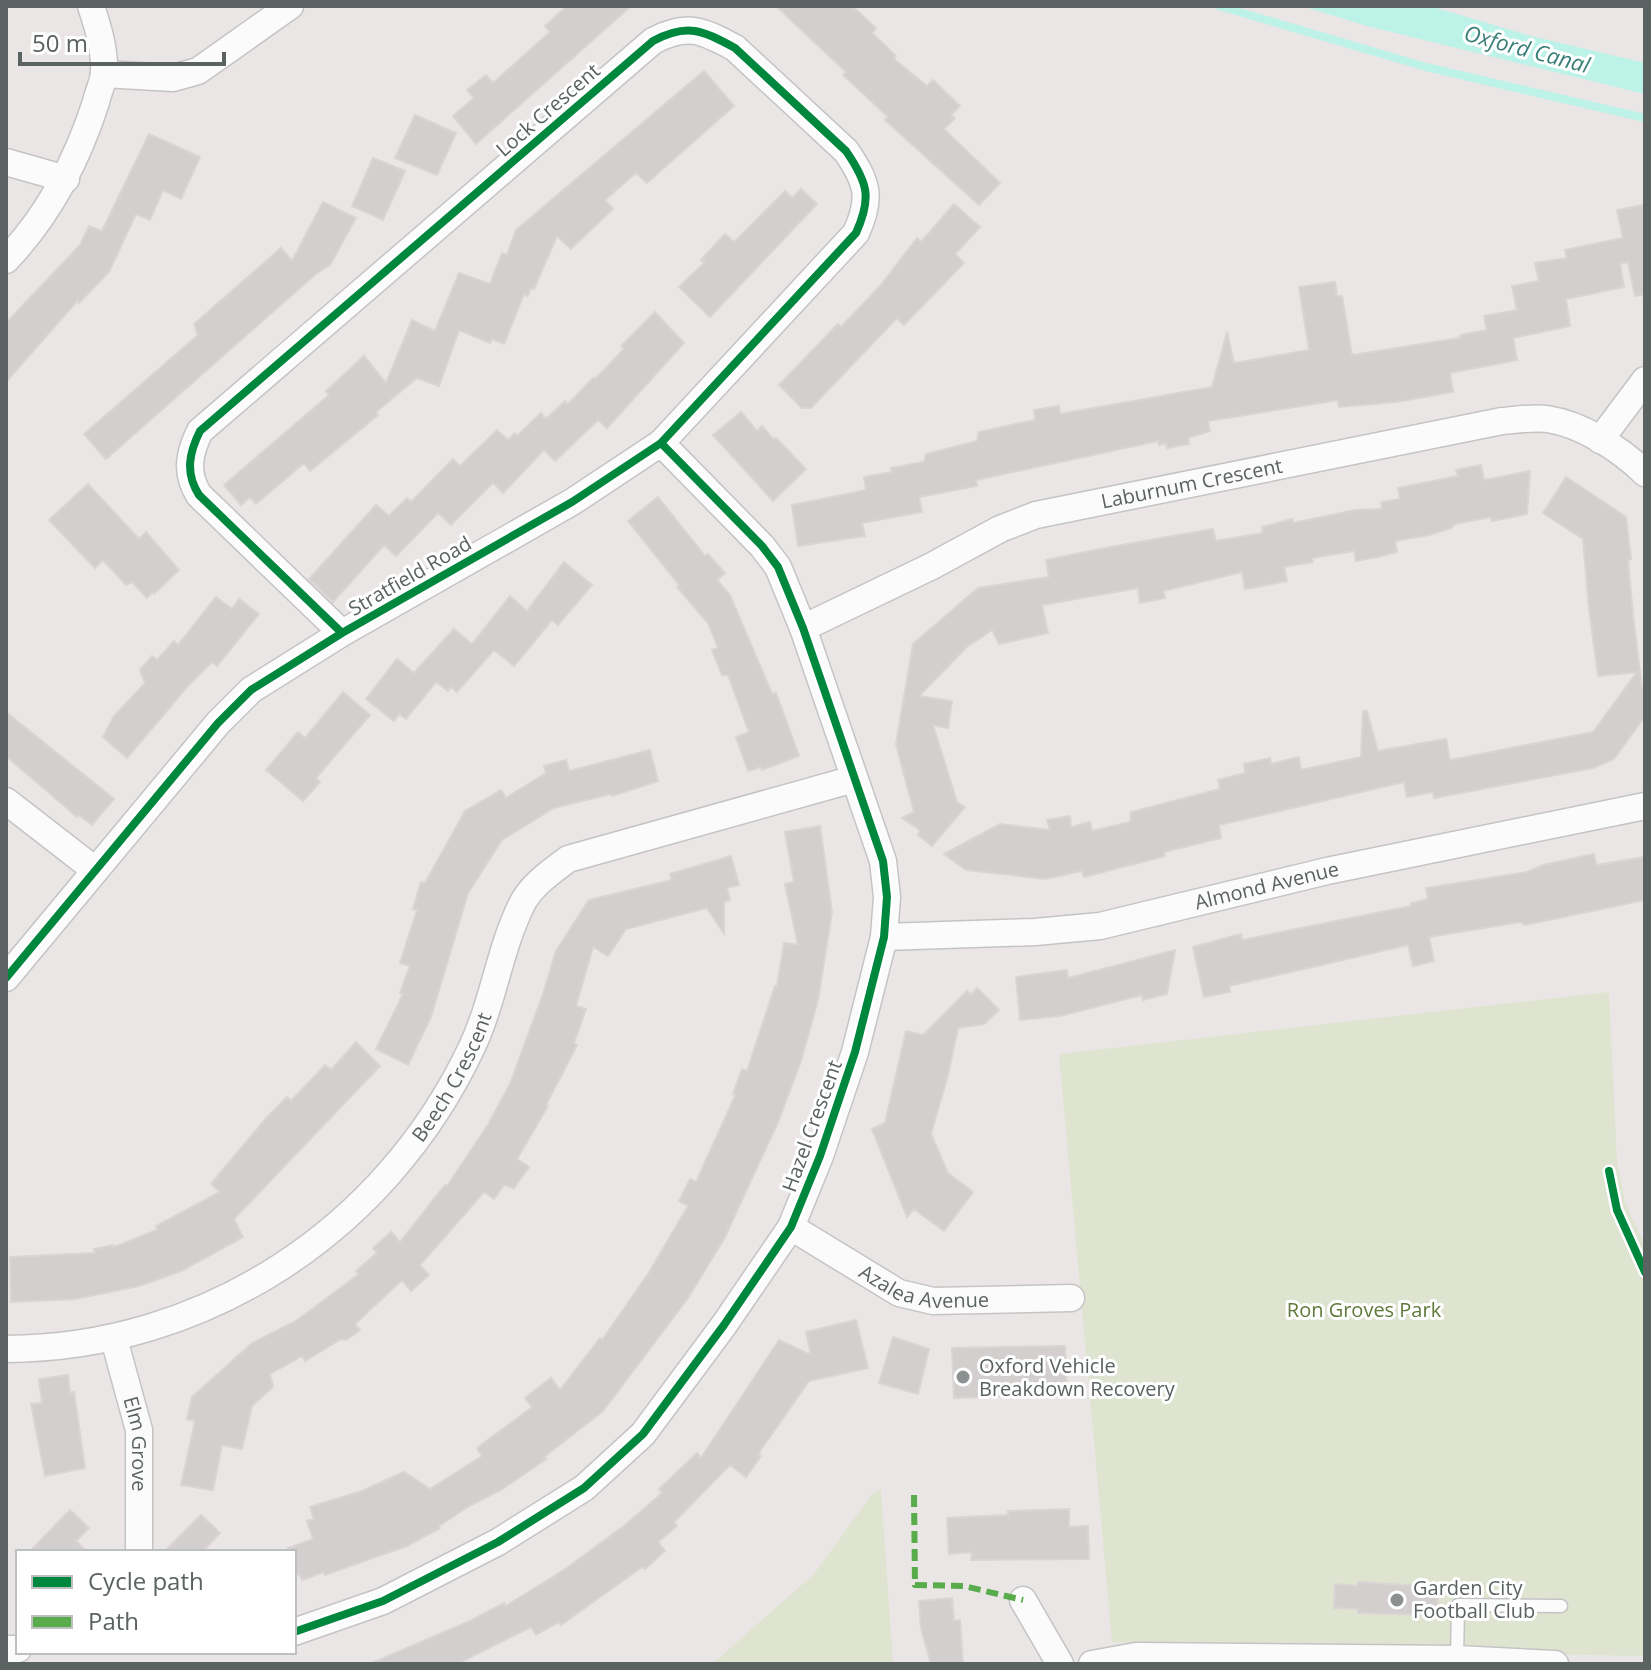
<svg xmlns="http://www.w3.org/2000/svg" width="1651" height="1670" viewBox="0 0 1651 1670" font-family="'Open Sans',sans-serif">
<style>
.green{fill:#dfe4d1}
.water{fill:#bcf2e8}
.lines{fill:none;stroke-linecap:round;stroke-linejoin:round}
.stream{stroke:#bcf2e8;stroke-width:8}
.building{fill:#d2cfce;stroke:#dad5d4;stroke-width:2}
.lane-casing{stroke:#c5c4c4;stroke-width:15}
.street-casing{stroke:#c5c4c4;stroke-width:29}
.lane{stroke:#fcfbfb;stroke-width:12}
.street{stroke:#fcfbfb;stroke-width:26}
.quiet{stroke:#58ac4b;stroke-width:6;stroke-dasharray:12 6;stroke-linecap:butt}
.cycleway-casing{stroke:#fff;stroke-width:13}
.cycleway{stroke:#00873e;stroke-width:8}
.poi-dot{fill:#8d9090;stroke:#fff;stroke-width:3}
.labels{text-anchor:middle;stroke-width:6;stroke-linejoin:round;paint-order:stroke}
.street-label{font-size:20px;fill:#5b6262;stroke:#fff}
.park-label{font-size:20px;fill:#5f7a3a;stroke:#fff}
.poi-label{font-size:20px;fill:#5b6262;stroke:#fff;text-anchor:start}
.water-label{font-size:22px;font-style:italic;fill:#387e76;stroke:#fff}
</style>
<rect width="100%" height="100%" fill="#eae6e5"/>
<!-- green -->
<path class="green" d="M1609,992L1617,1161L1625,1202L1645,1245V1656L1393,1652L1112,1642L1059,1054Z
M881,1488L893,1664H712L814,1574L872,1494Z"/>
<!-- water -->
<path class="water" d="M1302,6H1430L1531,36L1645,63V94L1367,26Z"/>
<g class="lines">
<!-- stream -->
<path class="stream" d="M1219,6L1426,67L1645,118"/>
</g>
<!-- building -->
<path class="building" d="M567,6H631L476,144L453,116L474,98L467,90L486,75L493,83L550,32L545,26Z
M776,6H852L876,28L872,33L896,56L894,59L927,86L933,80L960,106L951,115L955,118L944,129L1000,183L979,205L885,120L888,117L843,75L846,72Z
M704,71L734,106L647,183L636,173L605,200L613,209L571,249L557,236L534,289L531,288L528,296L524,294L504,344L492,339L490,343L459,330L439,386L417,378L376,412L378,415L310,471L304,463L256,504L250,497L241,505L224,485L329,395L326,391L364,356L386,383L412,320L435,331L459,273L490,284L502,253L507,255L516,230Z
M415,115L456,133L437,175L395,158Z
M149,134L200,157L181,199L163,190L150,220L136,214L109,272L79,303L78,300L6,382V323L80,245L89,226L102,231Z
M373,158L405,171L383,220L352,206Z
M801,189L817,204L710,317L679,287L704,263L701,260L725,234L734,242L785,191L792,198Z
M323,202L356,218L330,265L317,273L106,459L84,434L198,335L194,324L281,248L292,261Z
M954,204L980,227L955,254L964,263L904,325L897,318L811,408H802L779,385L838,324L841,327L881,285L917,238L921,242Z
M1643,205L1645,216V295L1635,296L1628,262L1620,264L1624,287L1566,299L1570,326L1513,338L1517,360L1450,373L1453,392L1396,402L1339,407L1338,400L1208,421L1210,431L1188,438L1189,444L1167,448L1166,443L1159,445L1158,441L976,480L977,486L919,497L922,512L862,523L865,536L798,546L792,505L866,490L864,477L892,472L891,468L924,462L926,454L977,441L979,432L1035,420L1034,410L1059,406L1060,414L1212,387L1227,332L1234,363L1309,350L1299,287L1335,282L1337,296H1342L1352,355L1460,338V335L1487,330L1484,316L1517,310L1512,286L1539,281L1535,263L1567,258L1565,250L1623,238L1617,210Z
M655,312L684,343L607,428L598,420L555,461L544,450L503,493L493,483L451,525L438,513L396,556L384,545L333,602L309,579L376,505L389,516L407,498L411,502L453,459L460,466L497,430L508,440L515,433L517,436L541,413L546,419L565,401L568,404L593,378L595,379L624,349L621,346Z
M741,412L757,431L762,426L774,440L776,438L806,469L773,501L713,435Z
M1481,465L1484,480L1530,471L1527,514L1492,521L1491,517L1455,524L1451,528L1429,535L1395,541L1397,552L1377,557L1356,561L1354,551L1312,558L1313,562L1284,567L1287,581L1245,589L1242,572L1163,591L1165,598L1140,603L1138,588L1042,605L1048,633L999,644L992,630L967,647L919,696L952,701L948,728L933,725L957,802L965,807L932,846L918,835L920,830L902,818L914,812L896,744L913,644L978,588L1049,577L1046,560L1105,548L1213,529L1216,541L1263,533L1262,527L1292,519L1293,523L1355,510L1382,509L1381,502L1400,499L1398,488L1458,476L1456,470Z
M1566,477L1626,517L1631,559L1628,560L1633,615L1642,688H1645V716L1614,759L1593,768L1434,798L1433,792L1407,797L1404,782L1219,825L1221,838L1164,852L1165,856L1084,877L1082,871L1046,879L966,870L944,854L1000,824L1050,830L1047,820L1070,816L1071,827L1090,822L1092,831L1130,822L1131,812L1220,789L1218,780L1245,773L1244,764L1270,758L1271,764L1299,757L1301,770L1361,757L1363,711H1367L1378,751L1446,739L1450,760L1593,732L1637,672L1598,676L1589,609L1583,539L1543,513Z
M88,484L139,539L146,532L179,570L154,594L152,592L147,598L132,582L126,585L103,560L95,568L49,520Z
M658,497L705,556L708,554L725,573L717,580L730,595L772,694L776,693L799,756L762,770L761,767L748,771L736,737L749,732L728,675H722L712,650L718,648L708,623L677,587L679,585L628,521Z
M564,562L592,585L558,625L552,620L514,666L494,650L457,692L451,687L448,691L436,682L406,719L399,714L394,721L366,699L397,659L414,673L454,629L472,644L510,596L527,611Z
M216,597L232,609L239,599L259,614L217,666L212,662L187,687L127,758L103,737L114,716L145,683L140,670L152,656L157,660L174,641L178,645Z
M343,692L370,715L316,778L320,782L303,801L266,770L298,732L305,738Z
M6,712L114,799L92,825L79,815L77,817L6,756Z
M650,750L658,781L612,796L611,794L554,808L502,840L468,893L431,1017L408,1065L376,1049L403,994L400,993L410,966L400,963L417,910L413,909L421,882L425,883L465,811L501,790L506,798L546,773L544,766L566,760L569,771Z
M820,826L832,912L818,1000L801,1061L778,1122L724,1239L688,1298L603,1411L544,1457L546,1459L501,1490L469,1506L439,1526L440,1528L407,1546L325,1575L324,1572L302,1580L299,1574L294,1576V1552H290L288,1548L313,1539L307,1521L314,1519L310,1507L362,1491L404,1472L430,1489L482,1456L477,1448L532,1407L525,1398L551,1378L560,1390L600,1338L602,1340L648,1274L688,1206L679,1201L690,1179L696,1182L736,1094H733L742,1069L747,1071L775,986H777L784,943L798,945L785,884L794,882L785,832Z
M1594,854L1596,865L1645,857V900L1525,925L1520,922L1429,937L1434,961L1413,966L1408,945L1229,986L1230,992L1204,997L1193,947L1241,934L1242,940L1411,906V903L1428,899L1426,888L1527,872L1543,865Z
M731,856L739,885L727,888L730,900L724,902V934L707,908L626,929L608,956L593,947L576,1006L586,1009L574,1043L577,1045L546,1105L548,1106L517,1159L529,1167L514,1188L504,1185L494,1199L484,1192L420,1265L429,1275L411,1291L402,1280L355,1324L360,1330L346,1340L341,1339L305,1361L302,1356L270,1374L273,1387L252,1406L242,1449L222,1445L213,1490L181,1485L195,1421L187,1419L192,1397L252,1343L296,1321L359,1274L356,1271L377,1253L373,1248L391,1232L400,1242L445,1185L447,1186L489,1123L510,1084L543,994L556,951L589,900L672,880L670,874Z
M1175,950L1167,994L1143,1000L1142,995L1060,1016L1020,1020L1016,977L1067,970L1068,978Z
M977,988L999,1010L984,1024L958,1028L948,1075L931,1134L948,1173L973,1192L944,1231L914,1209L907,1217L872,1129L885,1123L906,1031L923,1035L967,991L971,995Z
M356,1042L380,1066L234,1219L243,1237L181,1271L139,1286L75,1299L11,1302L10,1257L95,1253L94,1249L112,1245L114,1247L157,1230L156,1226L220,1192L211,1184L267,1117L287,1097L291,1101L325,1065L331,1070Z
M856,1320L868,1368L809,1381L758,1454L761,1456L746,1477L730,1465L674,1522L677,1526L658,1542L665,1551L645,1569L642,1567L561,1625L559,1622L536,1635L531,1627L457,1664H370L472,1620L504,1603L506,1606L564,1570L625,1525L662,1493L659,1489L697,1453L701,1458L779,1340L811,1355L806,1332Z
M893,1337L929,1349L918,1394L879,1383Z
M1065,1346L1067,1394L954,1398L952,1348Z
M68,1375L70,1393L74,1392L85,1468L45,1476L31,1404L42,1403L39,1379Z
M1069,1509V1527L1088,1526L1089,1559L971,1560L972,1552L949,1554L947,1518L1008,1515V1511Z
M70,1510L89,1528L76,1541L87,1552H29Z
M201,1515L220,1533L202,1552H164Z
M1358,1582L1438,1587L1437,1615L1358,1613V1609L1334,1608L1335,1584L1358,1586Z
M952,1598L954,1621L960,1620L963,1664H931L921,1628L919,1601Z"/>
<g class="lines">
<defs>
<path id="lane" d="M1457,1659L1458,1605L1561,1606"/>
<g id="street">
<path d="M104,74L173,78L198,71L290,6"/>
<path d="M6,162L66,179"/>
<path d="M6,260C49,215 77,161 96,102C98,92 104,81 104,72C105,50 98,27 91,6"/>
<path d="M1600,440L1645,380"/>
<path id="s1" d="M803,628L932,566L1000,529L1036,515L1502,421C1516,420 1533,417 1547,419C1582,424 1620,449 1645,473"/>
<path d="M6,801L95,870"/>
<path id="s2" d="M884,937L1035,932L1100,926L1327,871L1645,806"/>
<path d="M6,978L218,723L251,690L342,633L572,502L661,443L856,233C872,198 868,183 846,151L735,48C702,30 687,23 653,41L200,431C189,453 185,473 199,495L342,633"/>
<path id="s3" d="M791,1227L899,1293L933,1301L1071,1298"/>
<path id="s4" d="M114,1339L139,1430V1552"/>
<path id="s5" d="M6,1349C206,1348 385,1230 471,1049C493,1004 499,951 521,906C530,886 551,872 568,859L854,779"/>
<path d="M1023,1600L1060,1664"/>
<path d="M294,1632L383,1601L498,1542L584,1488L643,1434L724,1325L791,1227L820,1156L855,1052L884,937L887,897L883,861L803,628L778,567L762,546L661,443"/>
<path d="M6,1649H18"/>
<path d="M1092,1664L1136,1656L1457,1659L1555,1664"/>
</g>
</defs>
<!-- lane casing -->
<use href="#lane" class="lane-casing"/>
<!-- street casing -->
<use href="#street" class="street-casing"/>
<!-- lane -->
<use href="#lane" class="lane"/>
<!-- street -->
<use href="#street" class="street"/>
<!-- quiet -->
<path class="quiet" d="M914,1495L915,1585L964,1586L1023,1600"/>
<defs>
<path id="cycleway" d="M6,978L218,723L251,690L342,633L572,502L661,443L856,233C872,198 868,183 846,151L735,48C702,30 687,23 653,41L200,431C189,453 185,473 199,495L342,633
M1609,1171L1617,1210L1645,1272
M294,1632L383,1601L498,1542L584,1488L643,1434L724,1325L791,1227L820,1156L855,1052L884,937L887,897L883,861L803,628L778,567L762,546L661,443"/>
</defs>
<!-- cycleway casing -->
<use href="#cycleway" class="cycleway-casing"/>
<!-- cycleway -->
<use href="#cycleway" class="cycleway"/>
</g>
<!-- markers -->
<g class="poi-dot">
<circle cx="963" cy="1377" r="8"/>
<circle cx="1397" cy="1600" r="8"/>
</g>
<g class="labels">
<!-- street labels -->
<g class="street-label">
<text transform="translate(548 110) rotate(-41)" y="7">Lock Crescent</text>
<text dy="7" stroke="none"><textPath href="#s1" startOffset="418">Laburnum Crescent</textPath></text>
<text transform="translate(410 576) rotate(-30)" y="7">Stratfield Road</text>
<text dy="7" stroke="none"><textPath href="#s2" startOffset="388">Almond Avenue</textPath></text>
<text dy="7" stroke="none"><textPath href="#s5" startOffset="550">Beech Crescent</textPath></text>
<text transform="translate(812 1126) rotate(-70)" y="7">Hazel Crescent</text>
<text dy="7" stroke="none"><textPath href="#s3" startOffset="150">Azalea Avenue</textPath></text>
<text dy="7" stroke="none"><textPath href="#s4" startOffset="108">Elm Grove</textPath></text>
</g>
<!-- park labels -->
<g class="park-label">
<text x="1364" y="1317">Ron Groves Park</text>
</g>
<!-- poi labels -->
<g class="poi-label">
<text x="979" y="1373">Oxford Vehicle<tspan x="979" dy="23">Breakdown Recovery</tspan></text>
<text x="1413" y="1595">Garden City<tspan x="1413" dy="23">Football Club</tspan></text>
</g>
<!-- water labels -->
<g class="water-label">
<text transform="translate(1527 49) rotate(15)" y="8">Oxford Canal</text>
</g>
</g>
<!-- border -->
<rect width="1651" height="1670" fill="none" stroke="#5b6262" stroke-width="16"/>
<!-- legend -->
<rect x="16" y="1550" width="280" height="104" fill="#ffffff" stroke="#bdc0c0" stroke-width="2"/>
<rect x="32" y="1576" width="40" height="12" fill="#00873e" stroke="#bdc0c0" stroke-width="2"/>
<text x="88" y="1590" font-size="24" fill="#5b6262">Cycle path</text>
<rect x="32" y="1616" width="40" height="12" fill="#58ac4b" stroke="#bdc0c0" stroke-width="2"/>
<text x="88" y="1630" font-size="24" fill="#5b6262">Path</text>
<!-- scale -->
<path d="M20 52v12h204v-12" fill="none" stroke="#5b6262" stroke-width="4"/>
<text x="32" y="52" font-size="24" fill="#5b6262" stroke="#ffffff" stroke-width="6" paint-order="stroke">50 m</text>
</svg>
